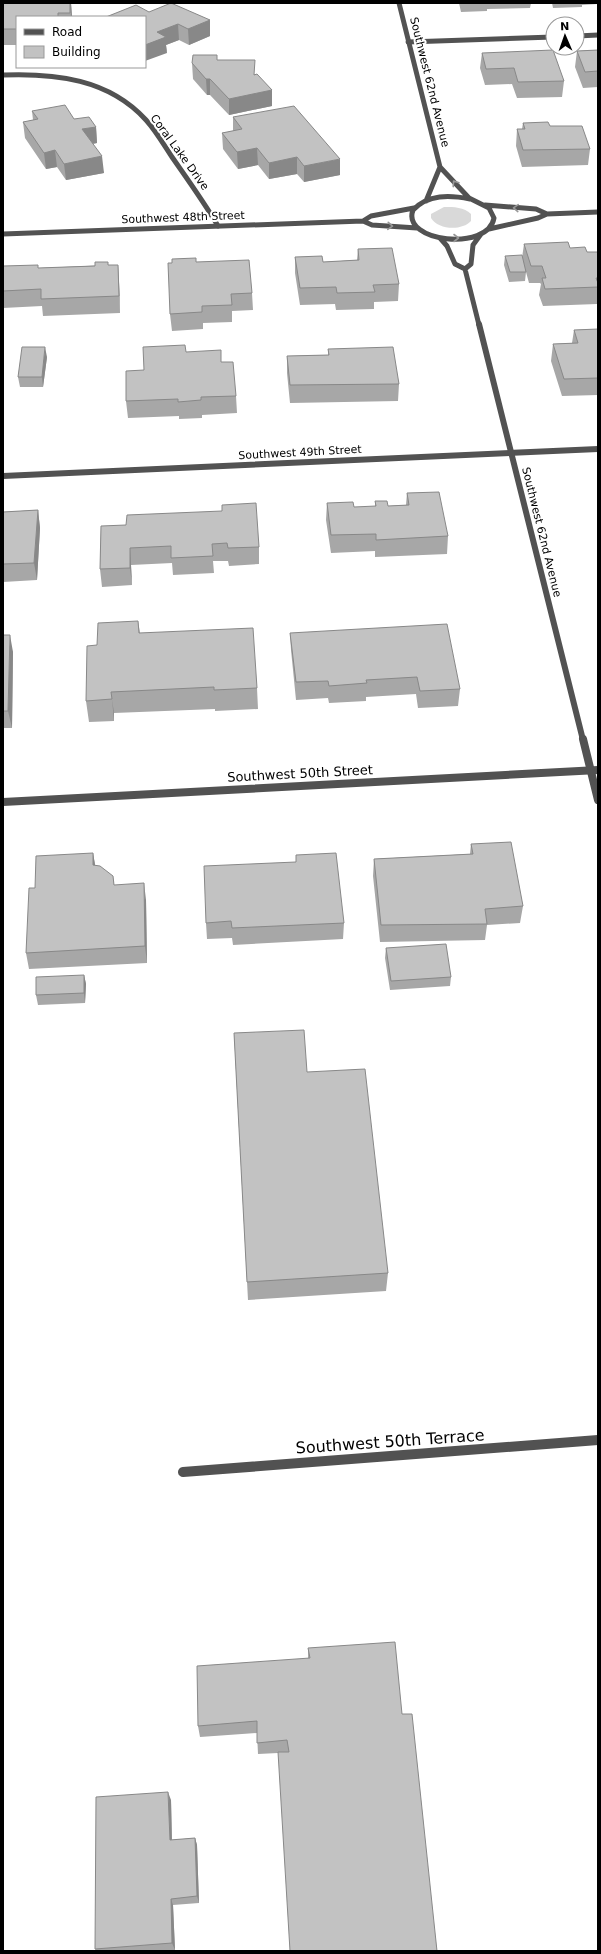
<svg xmlns="http://www.w3.org/2000/svg" width="601" height="1954" viewBox="0 0 601 1954" font-family="'DejaVu Sans',sans-serif">
<style>
.green{fill:#d9d9d9}
.lines{fill:none;stroke-linecap:round;stroke-linejoin:round}
.minor-far3{stroke:#525252;stroke-width:5}
.minor-far2{stroke:#525252;stroke-width:6}
.minor-far1{stroke:#525252;stroke-width:8}
.minor{stroke:#525252;stroke-width:10}
.tertiary-far2{stroke:#525252;stroke-width:5}
.tertiary-far1{stroke:#525252;stroke-width:6}
.tertiary{stroke:#525252;stroke-width:8}
.wall{fill:#a7a7a7}
.shaded-wall{fill:#888}
.building{fill:#c2c2c2;stroke:#888}
.oneway{stroke:#979797}
.labels{text-anchor:middle;stroke-width:4;stroke-linejoin:round;paint-order:stroke}
.far-street-label{font-size:11px;fill:#000;stroke:#fff}
.street-label{font-size:13px;fill:#000;stroke:#fff}
.near-street-label{font-size:16px;fill:#000;stroke:#fff}
</style>
<rect width="100%" height="100%" fill="#fff"/>
<!-- green -->
<path class="green" d="M444,207C454,207 464,207 471,214V221C462,231 438,230 431,218V214Z"/>
<g class="lines">
<!-- minor-far3 -->
<path class="minor-far3" d="M577,36L598,35
M408,42L553,37
M3,75C55,73 109,79 146,120C156,131 164,145 172,157C188,180 204,202 218,226"/>
<!-- minor-far2 -->
<path class="minor-far2" d="M3,476L598,449"/>
<!-- minor-far1 -->
<path class="minor-far1" d="M3,802L598,770"/>
<!-- minor -->
<path class="minor" d="M183,1472L598,1440"/>
<!-- tertiary-far2 -->
<path class="tertiary-far2" d="M399,3L440,167L469,198L489,208L494,218C488,252 401,242 413,210C428,194 450,195 470,199
M426,201L440,167
M485,205L536,209L547,214
M363,221L371,216L414,208
M489,229L538,218L547,214L598,212
M3,234L363,221L372,225L417,228
M440,238L447,246L455,264L465,269L479,325
M465,269L471,264L473,245L481,234"/>
<!-- tertiary-far1 -->
<path class="tertiary-far1" d="M479,324L583,740"/>
<!-- tertiary -->
<path class="tertiary" d="M583,739L598,800"/>
</g>
<!-- wall -->
<path class="wall" d="M3,3H71L72,17H17V45H3Z
M459,3H531L530,8L487,9V11L461,12Z
M552,3H598V4L582,5V7L553,8Z
M149,12L210,20V36L189,45L179,40L166,45L167,53Z
M598,50V87L583,88L575,67L577,51Z
M482,53L564,81L562,97L517,98L512,84L485,85L480,68Z
M218,60L256,75L272,90V106L229,115L210,95H207L193,79L192,63Z
M32,111L96,127L97,143L93,144L104,173L66,180L57,167L46,169L25,138L23,122L33,120Z
M233,117L340,175L304,182L297,174L269,179L258,165L238,169L223,149L222,133L233,131Z
M523,123L550,126L590,149L588,165L522,167L516,146L517,129H522Z
M524,244L570,248L587,252H598V299L597,304L543,306L539,295L541,284L540,283H529L526,272L525,281L509,282L504,265L505,256L522,258Z
M358,249L399,284L398,301L374,302V309L336,310L335,304L300,305L295,273V257L323,262L357,260Z
M196,262L252,293L253,310L232,311V322L203,323V329L172,331L170,314Z
M108,265H118L119,282L120,313L43,316L42,306L3,308V266L39,268Z
M598,329V395L562,396L551,361L553,344L572,343L574,330Z
M328,349L399,384L398,401L290,403L287,373V356L328,355Z
M186,352L221,362L236,396L237,413L202,415V418L179,419V416L128,418L126,401L144,370Z
M47,357L43,387H20L18,377Z
M407,493L448,536L447,554L375,557V551L331,553L326,520L327,503L354,507H375V501L388,506L406,505Z
M38,510L40,528L37,580L3,582V512Z
M101,526L259,547V564L229,566L228,561H213L214,573L173,575L172,563L131,565L132,585L102,587L100,569Z
M138,621L140,633L257,688L258,709L215,711V709L114,713V721L89,722L86,701L97,645Z
M290,633L460,689L458,706L418,708L416,694L366,697V701L329,703L328,698L296,700L291,650Z
M3,635L13,652L12,728H3Z
M471,844L523,906L520,923L487,925L485,940L380,942L373,876L374,859L470,854Z
M93,853L95,865L113,876L114,885L146,900L147,963L29,969L26,953L35,888Z
M296,862L344,923L343,939L233,945L232,938L207,939L206,923Z
M386,948L451,977L450,986L390,990L385,958Z
M84,975L86,984L85,1003L38,1005L36,995Z
M234,1033L307,1072L388,1273L386,1291L248,1300Z
M308,1648L402,1714L437,1951L278,1753L258,1754L257,1733L200,1737L198,1726L308,1658Z
M171,1800L172,1840L195,1838L197,1845L199,1903L173,1905L175,1950L156,1951H96L95,1949Z"/>
<!-- shaded-wall -->
<path class="shaded-wall" d="M70,3H71L72,17H71Z
M210,20V36L189,45L188,29Z
M178,24L179,40L166,45L167,53L145,61V45L157,32Z
M206,79H210V95H207Z
M272,90V106L229,115V99Z
M96,127L97,143L84,145L82,129Z
M257,148L258,165L238,169L237,152Z
M55,150L57,167L46,169L44,153Z
M102,156L104,173L66,180L64,164Z
M297,157V174L269,179V163Z
M340,159V175L304,182V166Z
M118,265L119,282L120,313L119,296Z
M45,347L47,357L43,387L42,377Z
M38,510L40,528L37,580L34,563Z
M130,548L131,565L132,585L130,568Z
M10,635L13,652L12,728L8,711Z
M111,692L114,713V721L112,699Z
M93,853L96,870L93,865Z
M144,883L146,900L147,963L145,946Z
M84,975L86,984L85,1003L84,993Z
M168,1792L171,1800L172,1848L170,1840Z
M195,1838L197,1845L199,1903L197,1896Z
M171,1899L173,1905L175,1950L172,1943Z"/>
<!-- building -->
<path class="building" d="M3,3H70V13H58V17H17V29H3Z
M171,3L210,20L188,29L178,24L157,32L166,37L145,45V17H106L136,5L149,12Z
M553,50L564,81L518,82L514,68L486,69L482,53Z
M598,50V71L585,72L577,51Z
M193,55H217V60H255L254,75L257,74L272,90L229,99L210,79H206L192,63Z
M65,105L74,119L89,117L96,127L82,129L102,156L64,164L55,150L44,153L23,122L38,119L32,111Z
M294,106L340,159L304,166L297,157L269,163L257,148L237,152L222,133L242,129L233,117Z
M548,122L550,126H582L590,149L523,150L517,129H525L523,123Z
M568,242L570,248L585,247L587,252H598V278H596L598,283V287L545,289L542,278H546L542,266H531L524,244Z
M392,248L399,284L373,285L375,292L337,293L336,287L300,288L295,257L322,256L323,262L359,260L358,249Z
M522,255L526,272H510L505,256Z
M196,258V262L249,260L252,293L231,294L232,305L202,306V312L170,314L168,263H172V259Z
M95,262H108V265H118L119,296L41,299V289L3,291V266L38,265V268L95,266Z
M598,329V378L564,379L553,344L578,343L574,330Z
M185,345L186,352L221,350V362H233L236,396L201,397V400L178,402V399L126,401V371L144,370L143,347Z
M22,347H45L42,377H18Z
M393,347L399,384L290,385L287,356L329,355L328,349Z
M439,492L448,536L376,540V534L331,535L327,503L353,502L354,507L376,506L375,501H387L388,506L409,505L407,493Z
M256,503L259,547L228,548L227,543L212,544L213,556L171,558V546L130,548V568L100,569L101,526L126,525L127,515L222,511V505Z
M38,510L34,563L3,564V512Z
M138,621L139,633L253,628L257,688L214,690V687L111,692L112,699L86,701L87,646L97,645L98,623Z
M447,624L460,689L420,691L417,677L366,680L367,683L329,686L328,681L296,682L290,633Z
M3,635H10L8,711H3Z
M511,842L523,906L485,909L487,924L381,925L374,859L473,854L471,844Z
M93,853V865L100,866L113,876L114,885L144,883L145,946L26,953L29,888H35L36,856Z
M336,853L344,923L232,928L231,921L206,923L204,866L296,862V855Z
M446,944L451,977L391,981L386,948Z
M84,975V993L36,995V977Z
M304,1030L307,1072L365,1069L388,1273L247,1282L234,1033Z
M395,1642L402,1714H412L437,1951H290L278,1752H289L287,1740L257,1743V1721L198,1726L197,1666L310,1658L308,1648Z
M168,1792L170,1840L195,1838L197,1896L171,1899L172,1943L95,1949L96,1797Z"/>
<!-- one-way arrows -->
<defs><path id="oneway-chevron" d="M-2-3.5L2.5 0L-2 3.5" fill="none" stroke-width="1.6" stroke-linecap="round" stroke-linejoin="round"/></defs>
<g class="oneway">
<use href="#oneway-chevron" transform="translate(455 183) rotate(-124)"/>
<use href="#oneway-chevron" transform="translate(516 208) rotate(-177)"/>
<use href="#oneway-chevron" transform="translate(390 226) rotate(4)"/>
<use href="#oneway-chevron" transform="translate(456 238)"/>
</g>
<g class="labels">
<!-- far-street labels -->
<g class="far-street-label">
<text transform="translate(430 82) rotate(76)" y="4">Southwest 62nd Avenue</text>
<text transform="translate(180 152) rotate(54)" y="4">Coral Lake Drive</text>
<text transform="translate(183 217) rotate(-2)" y="4">Southwest 48th Street</text>
<text transform="translate(300 452) rotate(-3)" y="4">Southwest 49th Street</text>
<text transform="translate(542 532) rotate(76)" y="4">Southwest 62nd Avenue</text>
</g>
<!-- street labels -->
<g class="street-label">
<text transform="translate(300 773) rotate(-3)" y="5">Southwest 50th Street</text>
</g>
<!-- near-street labels -->
<g class="near-street-label">
<text transform="translate(390 1441) rotate(-4)" y="6">Southwest 50th Terrace</text>
</g>
</g>
<!-- border -->
<rect width="601" height="1954" fill="none" stroke="#000000" stroke-width="8"/>
<!-- legend -->
<rect x="16" y="16" width="130" height="52" fill="#ffffff" stroke="#999999"/>
<rect x="24" y="29" width="20" height="6" fill="#525252" stroke="#999999"/>
<text x="52" y="36" font-size="12" fill="#000000">Road</text>
<rect x="24" y="46" width="20" height="12" fill="#c2c2c2" stroke="#999999"/>
<text x="52" y="56" font-size="12" fill="#000000">Building</text>
<!-- north arrow -->
<g transform="translate(565 36) rotate(358)"><circle r="19" fill="#ffffff" stroke="#999999"/>
<path d="M0-3L7 15L0 10L-7 15Z" fill="#000000"/>
<text y="-6" font-size="11" font-weight="bold" text-anchor="middle" fill="#000000">N</text>
</g>
</svg>
